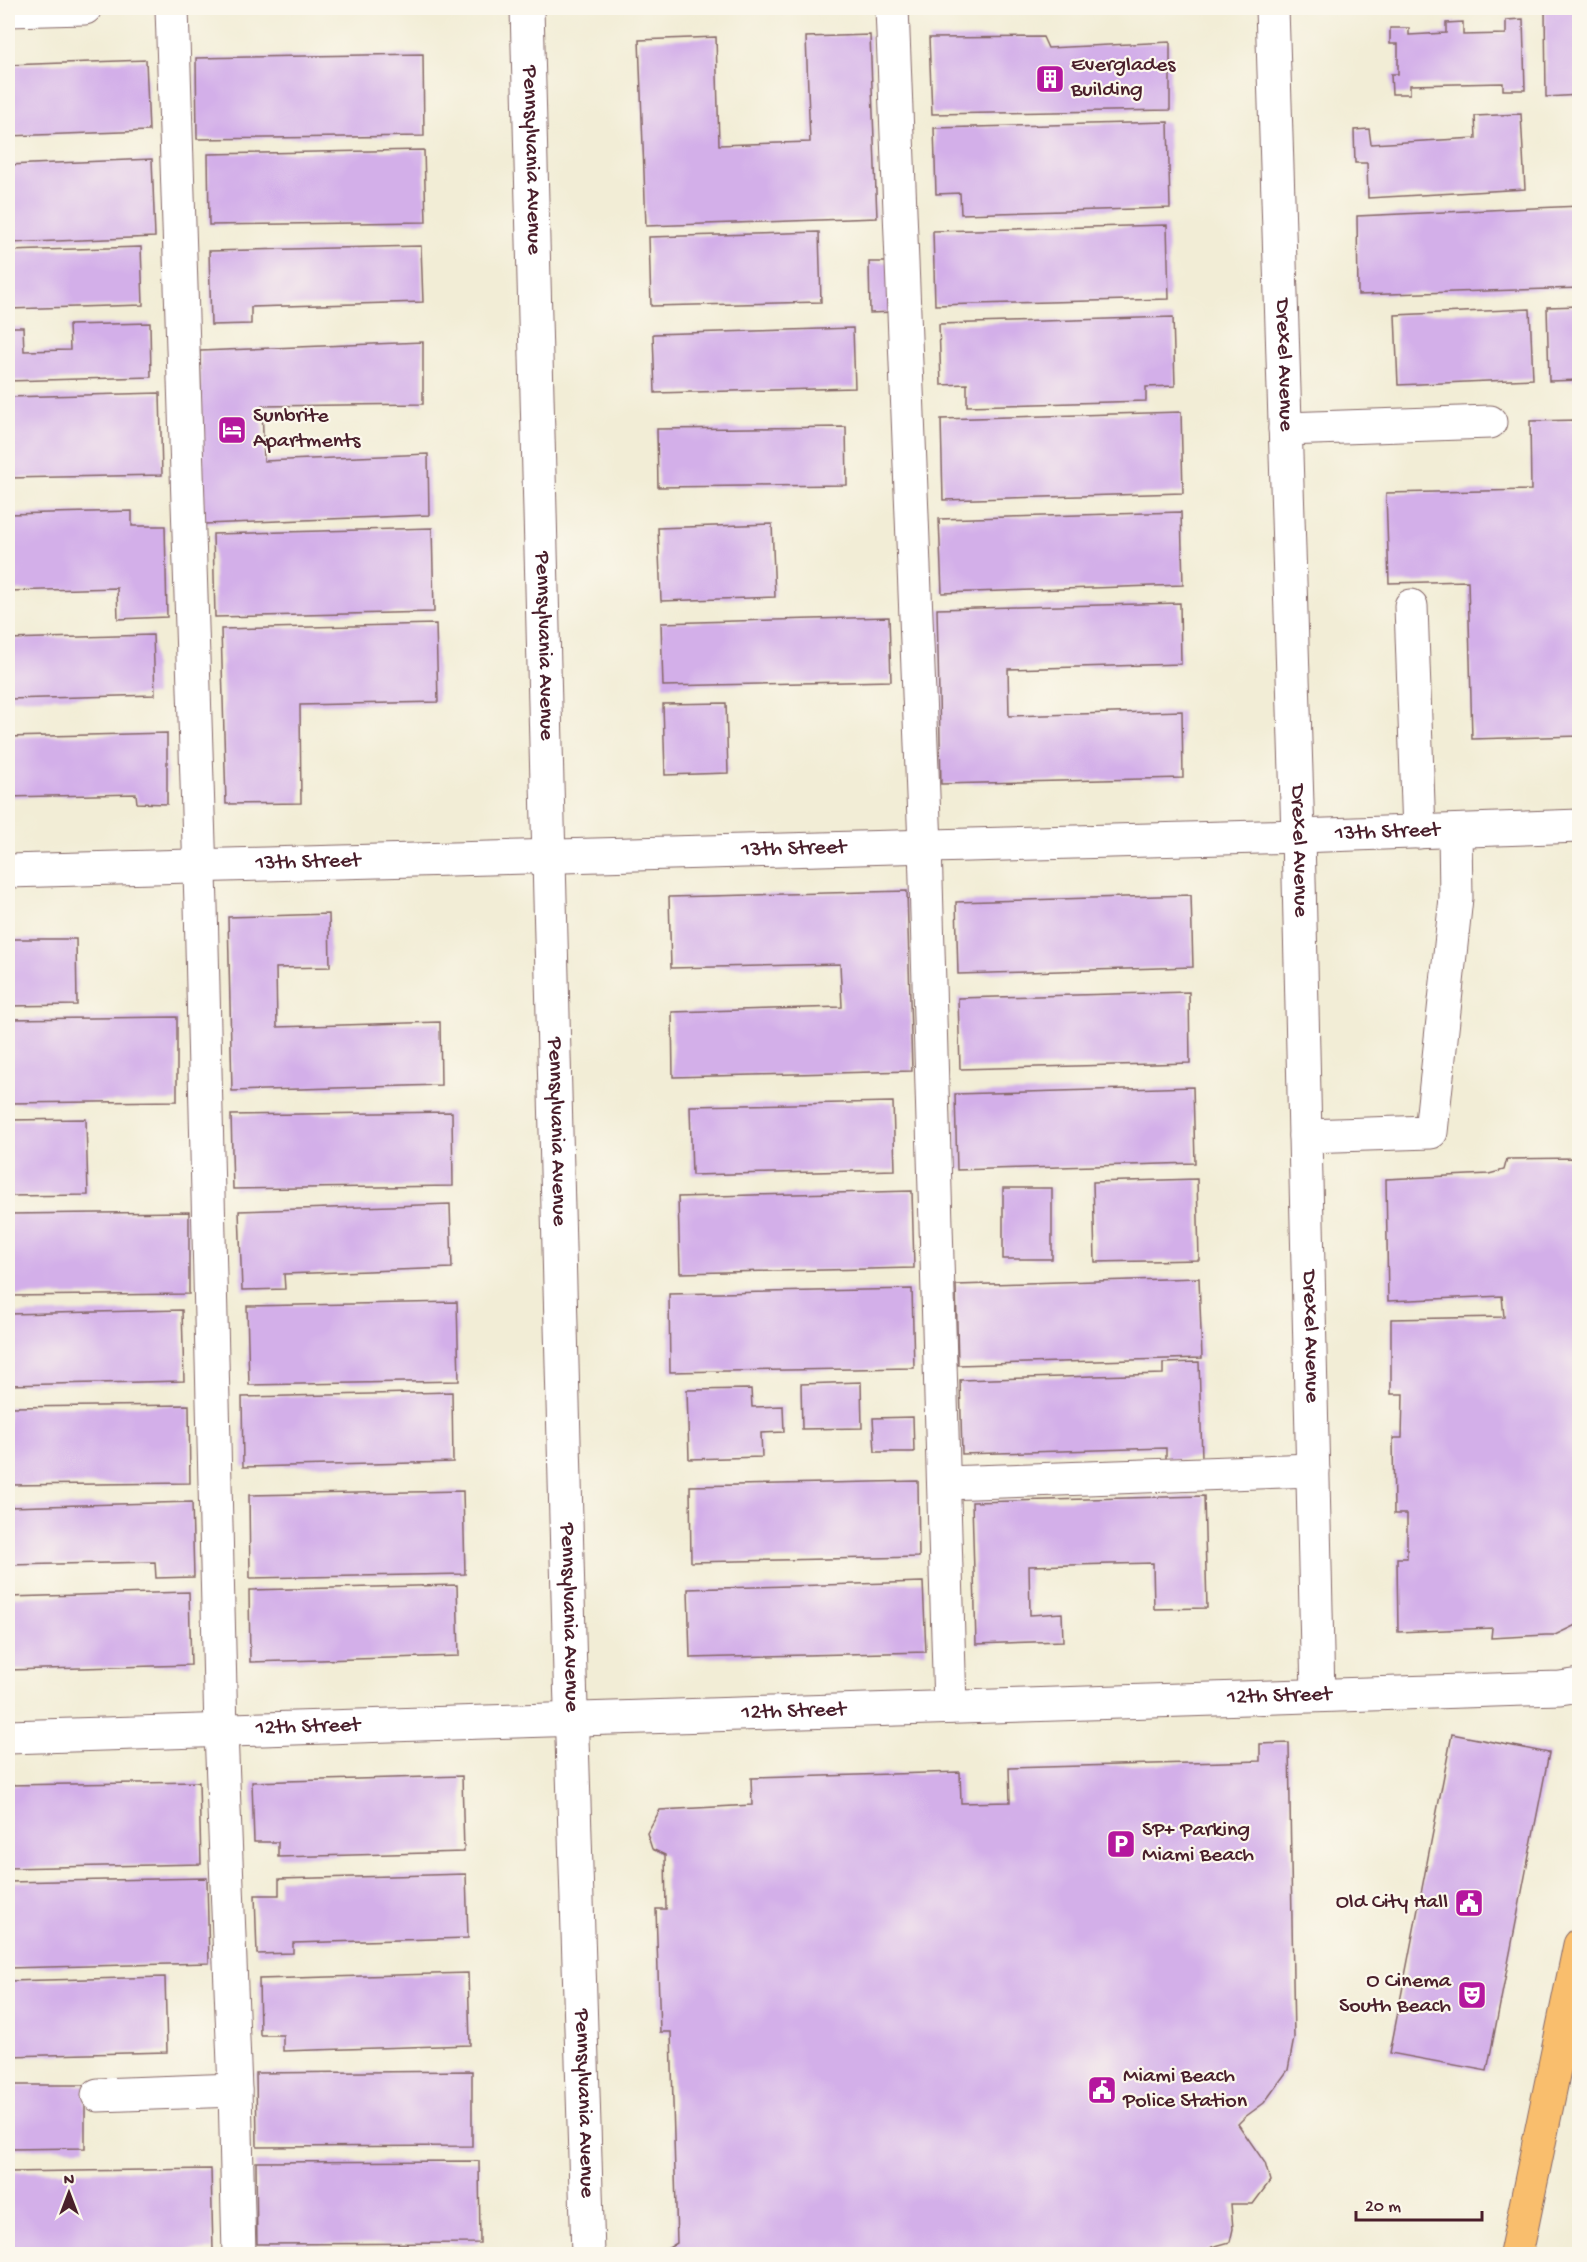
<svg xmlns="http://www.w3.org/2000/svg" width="1587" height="2262" viewBox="0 0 1587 2262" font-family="'Gochi Hand',sans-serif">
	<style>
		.building { fill: #d3afe9 }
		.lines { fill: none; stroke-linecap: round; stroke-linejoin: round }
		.minor-casing { stroke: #856767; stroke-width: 35 }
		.major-casing { stroke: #856767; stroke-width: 35 }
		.minor { stroke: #fff; stroke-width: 33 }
		.major { stroke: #f9be6d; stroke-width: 33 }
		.labels { text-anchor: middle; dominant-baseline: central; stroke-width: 4.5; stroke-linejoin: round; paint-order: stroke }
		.poi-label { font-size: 22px; fill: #4a1f2b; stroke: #fbf7ec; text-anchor: start }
		.street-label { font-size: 22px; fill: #4a1f2b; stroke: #fbf7ec }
	</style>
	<rect width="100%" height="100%" fill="#fbf7ec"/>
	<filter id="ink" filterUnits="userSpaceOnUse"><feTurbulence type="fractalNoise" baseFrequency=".0167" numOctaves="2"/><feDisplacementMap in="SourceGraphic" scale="12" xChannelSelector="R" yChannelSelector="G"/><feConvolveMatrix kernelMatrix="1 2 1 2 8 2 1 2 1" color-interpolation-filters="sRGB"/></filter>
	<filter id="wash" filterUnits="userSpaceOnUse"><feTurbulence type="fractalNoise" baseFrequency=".008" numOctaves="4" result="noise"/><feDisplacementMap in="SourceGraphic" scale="24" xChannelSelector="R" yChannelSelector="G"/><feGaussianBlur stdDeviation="1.35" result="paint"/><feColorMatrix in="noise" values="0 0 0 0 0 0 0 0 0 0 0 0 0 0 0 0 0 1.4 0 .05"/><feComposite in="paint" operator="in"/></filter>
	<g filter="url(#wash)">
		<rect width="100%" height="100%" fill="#f2edd6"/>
		<g id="blocks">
			<g class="building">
				<path d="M1545,10h35v85l-34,2z"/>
				<path d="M1523,19l2,71h-22v-7l-93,2v9h-18l-1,-20h7v-30h-8v-16h19v7l37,-2v-10l17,-1v13l43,-1v-14z"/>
				<path d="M870,35l7,183 -231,8 -7,-186 77,-3 3,108 91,-3 -4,-105z"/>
				<path d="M1043,37l5,11 122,-6v68l-238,4 -3,-76z"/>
				<path d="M423,54l1,82 -227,3 -1,-81z"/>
				<path d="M146,60l3,71 -141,5v-71z"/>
				<path d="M1521,114l4,75 -157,9 -1,-35h-12l-1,-33 15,-1 2,15 105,-6 -1,-22z"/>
				<path d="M1168,122l2,86 -209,6 -1,-21 -24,1 -2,-66z"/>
				<path d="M424,150l2,72 -217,3 -1,-71z"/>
				<path d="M152,159l3,78 -147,6v-78z"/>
				<path d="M1580,206v82l-222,7 -1,-79z"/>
				<path d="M1167,225l2,74 -234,6 -2,-74z"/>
				<path d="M819,232l2,70 -170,4 -2,-69z"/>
				<path d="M421,246l2,56 -172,5v17l-40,1 -2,-74z"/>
				<path d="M141,247l2,58 -135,4v-58z"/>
				<path d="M869,262h23l1,50 -23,1z"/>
				<path d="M1580,306v74l-31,1 -2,-74z"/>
				<path d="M1530,309l3,70 -135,6 -3,-70z"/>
				<path d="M1173,317l2,69 -29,1v14l-179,5v-22l-26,1 -2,-61z"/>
				<path d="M150,323l1,54 -143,4v-54h15l1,24 46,-1 -1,-25z"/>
				<path d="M853,328l2,60 -200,5 -2,-59z"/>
				<path d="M423,342v62l-161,2 2,55 164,-7 1,61 -225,9 -4,-173z"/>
				<path d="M160,393l2,82 -154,3v-81z"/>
				<path d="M1181,412l2,81 -240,7 -2,-81z"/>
				<path d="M1580,420v316l-108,3 -4,-158 -79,2 -3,-90 145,-3 -1,-69z"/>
				<path d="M846,427l1,58 -189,2 -1,-58z"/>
				<path d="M132,511v15h33l2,91 -49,2 -1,-31 -109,3v-77z"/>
				<path d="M1181,512l2,73 -241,8 -3,-74z"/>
				<path d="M772,524l3,73 -114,4 -3,-73z"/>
				<path d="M432,528l2,84 -219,5 -2,-83z"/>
				<path d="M1180,603l1,61 -173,5 1,47 173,-5 1,67 -242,6 -4,-175z"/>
				<path d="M889,617l2,64 -228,5 -2,-63z"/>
				<path d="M436,624l2,78 -138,3 1,98 -75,1 -5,-175z"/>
				<path d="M153,635l2,60 -147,4v-60z"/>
				<path d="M726,703l2,70 -63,2 -2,-71z"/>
				<path d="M167,733v71l-30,-1 -1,-9 -128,3v-60z"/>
				<path d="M907,891l5,180 -239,6 -1,-65 170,-5 -2,-43 -169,4 -2,-71z"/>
				<path d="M1191,895l2,72 -235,7 -2,-72z"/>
				<path d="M329,914l1,53 -54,1 1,59 163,-5 1,63 -209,6 -4,-174z"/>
				<path d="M8,939h68l1,66 -69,1z"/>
				<path d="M1189,992l1,71 -230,6 -2,-71z"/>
				<path d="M177,1017v84l-169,2v-84z"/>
				<path d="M1193,1087l2,76 -238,7 -2,-76z"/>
				<path d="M893,1102l2,68 -203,5 -2,-69z"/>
				<path d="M452,1112l1,74 -220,3 -2,-74z"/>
				<path d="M86,1119l2,76 -80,1v-76z"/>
				<path d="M1580,1158v66l-5,29 5,1v369l-25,12h-9l-55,3 1,-10 -94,4 -1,-74h10v-44h-13l-1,-76h9l1,-44h-12v-75l113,-2 -2,-21 -114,5 -2,-122 103,-5 15,-4 3,-11z"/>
				<path d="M1197,1179l2,81 -104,2 -2,-80z"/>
				<rect x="1003" y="1188" width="49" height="71"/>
				<path d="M912,1191l2,77 -234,5 -2,-76z"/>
				<path d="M450,1204l2,64 -168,6 1,15 -43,1 -3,-79z"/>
				<path d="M189,1212v82l-181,2v-82z"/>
				<path d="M1199,1278l3,80 -244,7 -2,-80z"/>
				<path d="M912,1289l2,79 -244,4 -1,-78z"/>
				<path d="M457,1302l2,79 -210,4 -2,-79z"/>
				<path d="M182,1310l2,71 -176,4v-71z"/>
				<path d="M1199,1362l3,96 -36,1v-11l-204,6 -2,-74 203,-6v-11z"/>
				<path d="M861,1382l1,46 -60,1 -1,-45z"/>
				<path d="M751,1389l1,18 31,-1 1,26 -23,1 1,24 -73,2 -2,-69z"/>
				<path d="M452,1392l1,70 -210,5 -1,-70z"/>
				<path d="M189,1405l1,78 -182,2v-78z"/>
				<path d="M913,1417l1,35h-39l-2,-34z"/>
				<path d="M918,1481l1,76 -228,5 -1,-76z"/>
				<path d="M463,1491l2,83 -215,4 -1,-83z"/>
				<path d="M1204,1496l3,112 -53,1 -1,-46 -124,3 1,49 32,-2 1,28 -87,3 -4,-142z"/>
				<path d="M192,1502l2,75 -38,1 -1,-16 -147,3v-58z"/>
				<path d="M923,1582l3,70 -236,6 -2,-69z"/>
				<path d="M457,1585l2,71 -209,6 -1,-72z"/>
				<path d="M189,1592l2,73 -183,5v-73z"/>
				<path d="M1452,1734l97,19 -62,318 -97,-18z"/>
				<path d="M1289,1743l5,295 -6,32 -24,33 -19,14 -7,7 27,39 5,18 -17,23h-22l2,25 -3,13 -18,5 -9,7h-544l18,-11 -6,-211h-11l-4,-123h10l-1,-54 -13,-6 -5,-16 13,-23 92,-5 -1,-27 209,-6 1,31 49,-1 -1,-34 251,-7v-17z"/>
				<path d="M462,1776l2,76 -186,5v-15h-24l-2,-60z"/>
				<path d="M199,1782l2,82 -193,4v-83z"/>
				<path d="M466,1874l2,64 -175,5v10l-36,1 -2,-59h24v-16z"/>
				<path d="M207,1878l2,85 -201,5v-86z"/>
				<path d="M468,1973l2,72 -187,6v-16h-23l-1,-56z"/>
				<path d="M165,1977l2,75 -159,4v-75z"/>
				<path d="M472,2071v75l-215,1 -1,-74z"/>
				<path d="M8,2085h77v63l-77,1z"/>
				<path d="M479,2161l1,82 -223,1 -1,-82z"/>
				<path d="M211,2169l2,81 -205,3v-81z"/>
			</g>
		</g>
	</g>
	<g filter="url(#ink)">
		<use href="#blocks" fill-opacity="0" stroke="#856767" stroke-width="1.5"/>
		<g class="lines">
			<g class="minor-casing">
				<g id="minor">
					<path d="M172,8l29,897 20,826 14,359 4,164"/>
					<path id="s1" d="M527,8l43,1666 18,580"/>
					<path d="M892,8l33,838 25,861"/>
					<path id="s2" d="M1272,8l26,828 20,859"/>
					<path d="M8,10l77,-2"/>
					<path d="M1285,429l205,-7"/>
					<path d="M1411,606l8,226"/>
					<path id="s3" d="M8,871l1290,-35 282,-10"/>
					<path d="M1305,1136l126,-4 25,-234 -1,-67"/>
					<path d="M944,1483l369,-13"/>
					<path id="s4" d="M8,1737l1552,-49 20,-3"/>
					<path d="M98,2095l137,-5"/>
				</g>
			</g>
			<g class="major-casing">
				<path id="major" d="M1516,2254l64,-309"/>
			</g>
			<use href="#minor" class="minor"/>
			<use href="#major" class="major"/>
		</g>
	</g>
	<defs>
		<g id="building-square" transform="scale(1.5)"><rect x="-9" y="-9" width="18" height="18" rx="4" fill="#b5179e" stroke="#fbf7ec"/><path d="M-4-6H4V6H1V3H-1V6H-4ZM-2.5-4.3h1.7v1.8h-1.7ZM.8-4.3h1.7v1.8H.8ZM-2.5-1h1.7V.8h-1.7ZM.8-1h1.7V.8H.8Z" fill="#fff"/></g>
		<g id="hotel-square" transform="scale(1.5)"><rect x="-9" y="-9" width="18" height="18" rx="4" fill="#b5179e" stroke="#fbf7ec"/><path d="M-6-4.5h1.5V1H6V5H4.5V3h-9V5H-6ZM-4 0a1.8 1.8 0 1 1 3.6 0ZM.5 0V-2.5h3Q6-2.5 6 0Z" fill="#fff"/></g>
		<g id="parking-square" transform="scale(1.5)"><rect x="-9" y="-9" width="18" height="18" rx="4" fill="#b5179e" stroke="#fbf7ec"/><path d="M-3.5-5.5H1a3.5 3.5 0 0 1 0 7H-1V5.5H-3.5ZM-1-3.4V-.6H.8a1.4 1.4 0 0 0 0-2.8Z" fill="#fff"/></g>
		<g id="civic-square" transform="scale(1.5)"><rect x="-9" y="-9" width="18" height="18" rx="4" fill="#b5179e" stroke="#fbf7ec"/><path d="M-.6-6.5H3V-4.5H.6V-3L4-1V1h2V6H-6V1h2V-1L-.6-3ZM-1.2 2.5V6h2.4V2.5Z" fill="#fff"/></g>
		<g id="theatre-square" transform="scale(1.5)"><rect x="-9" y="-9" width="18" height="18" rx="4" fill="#b5179e" stroke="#fbf7ec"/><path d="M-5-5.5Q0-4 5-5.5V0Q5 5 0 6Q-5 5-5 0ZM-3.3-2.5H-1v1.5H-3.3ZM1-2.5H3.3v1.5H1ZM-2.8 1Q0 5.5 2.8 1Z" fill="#fff"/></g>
	</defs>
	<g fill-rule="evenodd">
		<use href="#building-square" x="1050" y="79"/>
		<use href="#hotel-square" x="232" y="430"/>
		<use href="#parking-square" x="1121" y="1844"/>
		<use href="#civic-square" x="1469" y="1903"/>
		<use href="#theatre-square" x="1472" y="1995"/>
		<use href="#civic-square" x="1102" y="2090"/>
	</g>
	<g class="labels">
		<g class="poi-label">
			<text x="1071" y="66">Everglades<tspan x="1071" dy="25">Building</tspan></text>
			<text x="253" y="417">Sunbrite<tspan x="253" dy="25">Apartments</tspan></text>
			<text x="1142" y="1831">SP+ Parking<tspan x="1142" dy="25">Miami Beach</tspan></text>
			<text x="1448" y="1903" text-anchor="end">Old City Hall</text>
			<text x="1451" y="1982" text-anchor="end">O Cinema<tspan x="1451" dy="25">South Beach</tspan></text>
			<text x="1123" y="2077">Miami Beach<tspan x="1123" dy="25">Police Station</tspan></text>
		</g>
		<g class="street-label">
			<text stroke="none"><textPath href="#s1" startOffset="152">Pennsylvania Avenue</textPath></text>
			<text stroke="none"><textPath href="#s2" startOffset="357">Drexel Avenue</textPath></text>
			<text stroke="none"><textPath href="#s1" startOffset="638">Pennsylvania Avenue</textPath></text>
			<text stroke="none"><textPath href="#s3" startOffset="1380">13th Street</textPath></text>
			<text stroke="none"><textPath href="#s3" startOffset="786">13th Street</textPath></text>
			<text stroke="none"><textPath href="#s2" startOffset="843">Drexel Avenue</textPath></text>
			<text stroke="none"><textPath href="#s3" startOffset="300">13th Street</textPath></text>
			<text stroke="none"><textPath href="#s1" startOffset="1124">Pennsylvania Avenue</textPath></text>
			<text stroke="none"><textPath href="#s2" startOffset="1329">Drexel Avenue</textPath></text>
			<text stroke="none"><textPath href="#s1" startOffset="1610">Pennsylvania Avenue</textPath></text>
			<text stroke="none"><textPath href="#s4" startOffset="1272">12th Street</textPath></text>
			<text stroke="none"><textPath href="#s4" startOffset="786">12th Street</textPath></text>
			<text stroke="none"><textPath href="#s4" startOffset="300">12th Street</textPath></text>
			<text stroke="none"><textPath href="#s1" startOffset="2096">Pennsylvania Avenue</textPath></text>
		</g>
	</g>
	<rect width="1587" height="2262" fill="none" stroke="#fbf7ec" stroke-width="30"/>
	<g transform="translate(69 2193)" stroke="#fbf7ec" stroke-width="4.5" paint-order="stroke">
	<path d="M0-4.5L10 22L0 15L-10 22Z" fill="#4a1f2b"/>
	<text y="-9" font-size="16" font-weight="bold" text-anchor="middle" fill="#4a1f2b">N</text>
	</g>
	<path d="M1356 2211v9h126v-9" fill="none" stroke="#4a1f2b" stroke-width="3"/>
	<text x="1365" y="2211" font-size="18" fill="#4a1f2b" stroke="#fbf7ec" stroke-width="4.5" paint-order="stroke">20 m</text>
</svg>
